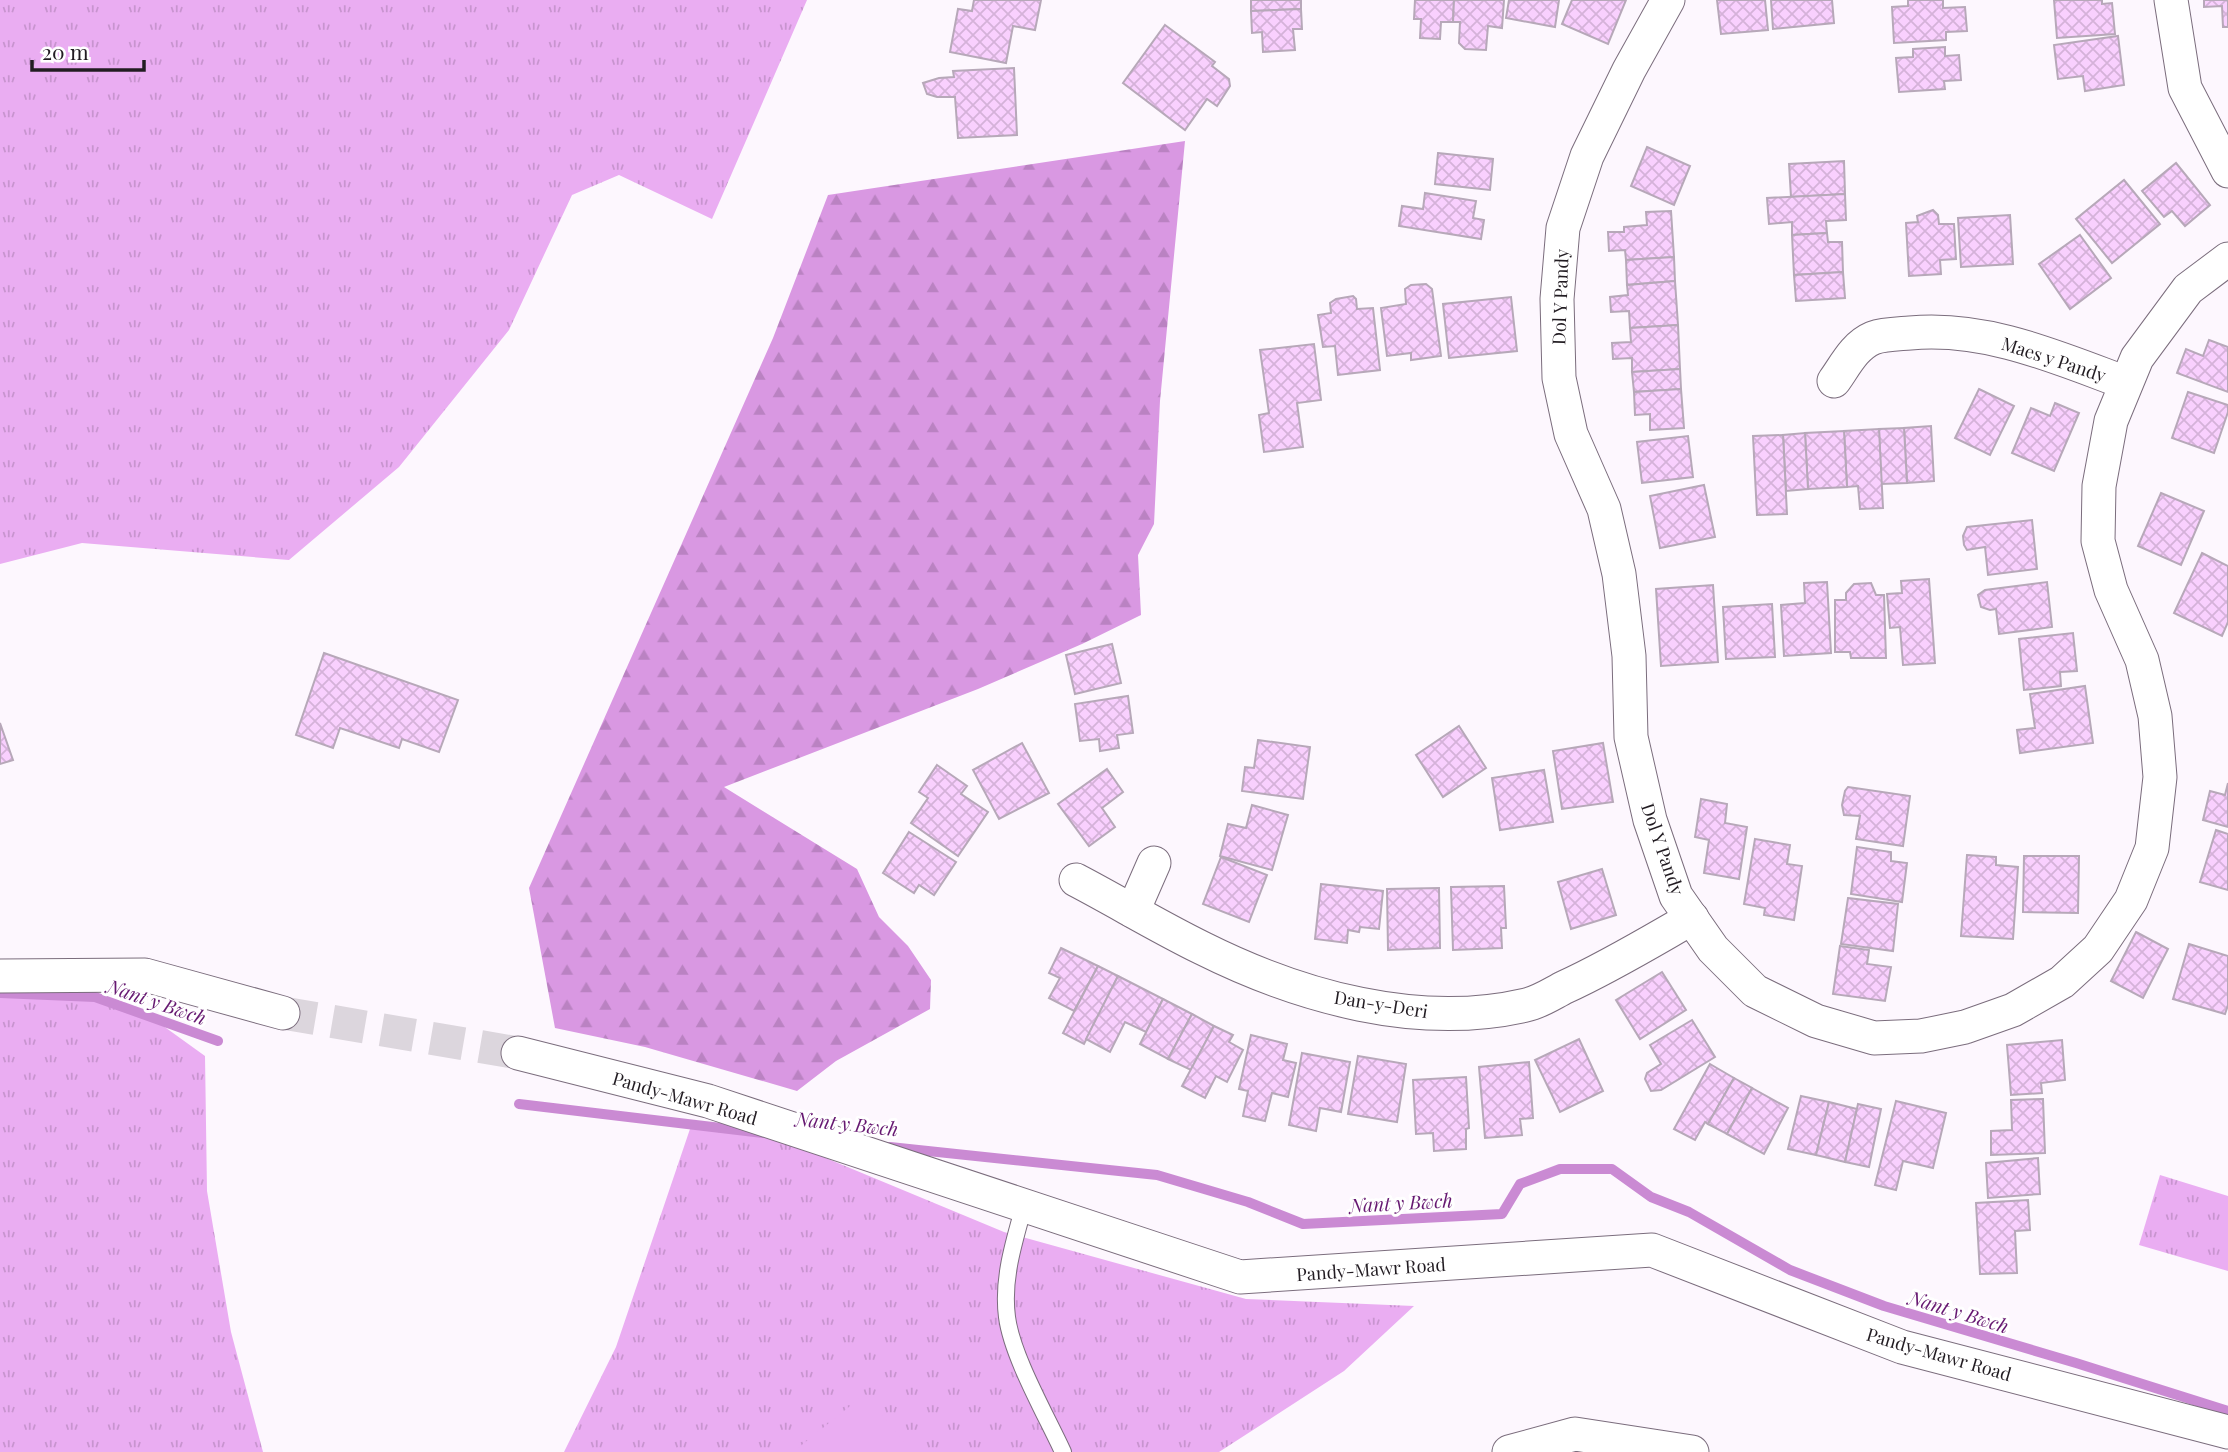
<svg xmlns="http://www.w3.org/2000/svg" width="2228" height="1452" viewBox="0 0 2228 1452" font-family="'Playfair Display',serif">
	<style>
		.grass { fill: url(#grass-tufts) }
		.forest { fill: url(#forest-firs) }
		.pitch { fill: #eaadf2 }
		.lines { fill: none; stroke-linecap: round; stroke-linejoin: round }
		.stream { stroke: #ca8ad3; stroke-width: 10 }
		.building { fill: url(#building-cross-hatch); stroke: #b7a8b9; stroke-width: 2 }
		.street-tunnel { stroke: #dcd6dd; stroke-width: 33; stroke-dasharray: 33 17; stroke-linecap: butt }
		.lane-casing { stroke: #7b6d7d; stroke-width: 18 }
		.street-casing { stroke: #7b6d7d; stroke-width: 35 }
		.lane { stroke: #fff; stroke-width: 16 }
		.street { stroke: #fff; stroke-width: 33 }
		.labels { text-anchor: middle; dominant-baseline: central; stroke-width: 6; stroke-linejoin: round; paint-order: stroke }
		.street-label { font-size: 18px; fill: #221c22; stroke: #fff }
		.water-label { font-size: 19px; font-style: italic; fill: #661871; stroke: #fff }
	</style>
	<defs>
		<pattern id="grass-tufts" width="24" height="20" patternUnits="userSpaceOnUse" patternTransform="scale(1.75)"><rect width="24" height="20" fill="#eaadf2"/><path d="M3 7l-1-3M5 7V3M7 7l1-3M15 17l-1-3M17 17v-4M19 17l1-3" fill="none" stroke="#c894cf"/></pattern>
		<pattern id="forest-firs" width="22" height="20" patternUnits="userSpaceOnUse" patternTransform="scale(1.75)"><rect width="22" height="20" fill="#d998e2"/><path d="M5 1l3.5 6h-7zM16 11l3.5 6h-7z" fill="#ba82c2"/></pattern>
		<pattern id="building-cross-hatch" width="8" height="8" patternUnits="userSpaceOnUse" patternTransform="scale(1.75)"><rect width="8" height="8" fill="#f9d0fe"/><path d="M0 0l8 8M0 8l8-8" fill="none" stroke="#d5b2d9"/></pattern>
	</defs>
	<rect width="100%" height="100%" fill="#fdf7fe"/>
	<g class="grass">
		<path d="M0,0h807l-95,219 -93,-44 -47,20 -63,135 -110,137 -110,93 -207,-17 -82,21z"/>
		<path d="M0,993l95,4 60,23 50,36 2,135 24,141 32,120h-263z"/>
		<path d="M691,1126l77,8 236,98 242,67 168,7 -70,65 -125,81h-655l52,-105z"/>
		<path d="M2160,1175l68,21v75l-89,-26z"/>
	</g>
	<path class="forest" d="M1185,141l-25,260 -6,123 -16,31 3,60 -59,29 -104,45 -254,98 133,82 22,48 29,29 23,34 -1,29 -94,52 -39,30 -152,-44 -90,-19 -26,-140 244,-550 55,-143z"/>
	<path class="pitch" d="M865,1394l47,58h-119z"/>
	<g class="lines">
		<g class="stream">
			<path d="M0,993l95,4 123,44"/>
			<path d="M519,1104l244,29"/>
			<path d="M890,1147l267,28 91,27 55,22 199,-10 18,-30 40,-15h52l39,28 38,15 101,58 94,36 192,57 152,48"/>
		</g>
	</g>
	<g class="building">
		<path d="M974,0h67l-6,30 -22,-4 -7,37 -56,-11 8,-43 14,2z"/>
		<path d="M1251,0h50v9l-50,2z"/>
		<path d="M1415,0h39l-1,22h-12l-1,17 -20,-1 1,-19h-7z"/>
		<path d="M1454,0h50l-2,28 -14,-2 -2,24 -21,-1 -6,-6 1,-21h-7z"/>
		<path d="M1509,0h50l-4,27 -49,-9z"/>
		<path d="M1572,0h54l-18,44 -46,-20z"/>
		<path d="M1717,0h48l3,30 -47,4z"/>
		<path d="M1771,0h61l2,23 -61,6z"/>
		<path d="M1908,0h35v8l22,-1 2,24 -21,1v8l-52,3 -2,-36 16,-1z"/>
		<path d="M2054,0h48v4l10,-1 3,31 -58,4z"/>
		<path d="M2204,0h24v27h-5l-1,-21 -18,1z"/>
		<path d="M1301,9l1,20h-9l2,21 -32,2 -1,-20 -10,1 -1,-22z"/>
		<path d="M1165,25l50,37 -3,4 17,13 1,7 -13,20 -10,-7 -22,31 -62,-47z"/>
		<path d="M2118,36l6,49 -39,6 -2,-15 -25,3 -4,-34z"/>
		<path d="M1945,47v9l14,-1 2,25 -17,1 1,8 -46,3 -3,-34 17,-1v-8z"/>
		<path d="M1014,68l3,67 -59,3 -3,-41h-18l-10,-3 -4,-11 16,-5 15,-1 -1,-6z"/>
		<path d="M1647,147l43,19 -16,39 -43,-19z"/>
		<path d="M1438,153l55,6 -3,31 -55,-6z"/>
		<path d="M1844,161l1,33 -54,3 -2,-33z"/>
		<path d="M2176,163l34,42 -25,21 -13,-15 -8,6 -22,-26z"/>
		<path d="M2124,180l36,44 -48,39 -36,-44z"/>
		<path d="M1425,193l51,8 -3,17 11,2 -3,19 -82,-13 3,-20 21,3z"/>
		<path d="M1845,194l1,26 -20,1 1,12 -35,2v-13l-23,2 -2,-26z"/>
		<path d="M1933,210l5,5 1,9h15l2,35 -16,1 1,14 -32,2 -3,-53 12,-1 -1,-6z"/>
		<path d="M1671,211l3,46 -48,3 -1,-10 -16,1 -1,-19h16v-5l23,-2 -1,-13z"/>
		<path d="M2010,215l3,49 -52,3 -3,-49z"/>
		<path d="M1827,233l1,9h14l1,30 -49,3 -2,-40z"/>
		<path d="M2080,235l31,43 -41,31 -31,-45z"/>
		<path d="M1674,257l1,24 -48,4 -1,-25z"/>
		<path d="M1843,272l2,26 -49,3 -2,-26z"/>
		<path d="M1675,281l3,44 -48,3 -1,-17 -18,1 -1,-15 18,-2 -1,-10z"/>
		<path d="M1426,284l6,5 9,67 -30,4v-7l-24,3 -6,-48 25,-4 -1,-15 6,-4z"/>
		<path d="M1353,296l3,3 1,10 16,-1 7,62 -42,5 -3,-29 -12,1 -5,-32 13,-2 -1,-10 6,-4z"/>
		<path d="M1511,297l6,54 -68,7 -6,-54z"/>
		<path d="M1678,325l2,44 -48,3v-14l-19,1 -1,-16 19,-1 -1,-14z"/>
		<path d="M2209,340l19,7v45l-51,-19 9,-24 17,7z"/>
		<path d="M1314,344l7,56 -24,3 6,44 -39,5 -5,-37 10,-2 -9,-63z"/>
		<path d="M1680,369l1,20 -47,3 -2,-20z"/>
		<path d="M1681,389l3,39 -34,2v-16l-15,1 -1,-23z"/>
		<path d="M1979,389l35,17 -24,49 -35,-17z"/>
		<path d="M2188,392l40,13v7l-14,41 -42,-15z"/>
		<path d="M2055,403l24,10 -25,58 -42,-18 19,-45 19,8z"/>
		<path d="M1931,426l3,55 -27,2 -3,-55z"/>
		<path d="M1904,428l3,55 -26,1 -2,-55z"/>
		<path d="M1879,429l4,79 -23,1 -2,-23 -11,1 -3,-56z"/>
		<path d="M1844,431l3,56 -39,2 -3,-56z"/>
		<path d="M1805,433l3,56 -22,2 -3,-56z"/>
		<path d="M1783,435l4,79 -30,1 -4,-79z"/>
		<path d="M1688,436l5,41 -51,6 -5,-41z"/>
		<path d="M1704,485l11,52 -55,11 -10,-52z"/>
		<path d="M2161,493l43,18 -23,54 -43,-19z"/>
		<path d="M2032,520l5,49 -49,6 -3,-28 -18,3 -3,-5 -1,-9 4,-9z"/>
		<path d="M2202,553l26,13v56l-6,14 -48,-23z"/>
		<path d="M1929,579l6,84 -32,2 -3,-38 -10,1 -3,-34 15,-1 -1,-12z"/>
		<path d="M1827,582l4,71 -47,3 -3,-51 24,-2 -1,-20z"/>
		<path d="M2047,582l5,45 -53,7 -3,-25 -6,1 -9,-3 -3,-12 7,-5z"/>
		<path d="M1871,583l5,12h8l2,63h-35l-1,-6h-15v-52h11v-7l8,-9z"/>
		<path d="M1713,585l5,77 -57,4 -5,-77z"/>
		<path d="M1772,604l3,53 -49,2 -3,-52z"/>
		<path d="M2073,633l4,38 -17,1 1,14 -37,4 -5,-51z"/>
		<path d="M1112,644l9,39 -46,11 -9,-39z"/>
		<path d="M324,653l134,47 -19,52 -37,-13 -3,9 -59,-20 -7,20 -37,-13z"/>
		<path d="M2085,686l8,57 -73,10 -3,-23 18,-2 -5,-34z"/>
		<path d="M1128,696l5,37 -16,2 2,13 -19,3 -1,-12 -19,2 -5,-37z"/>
		<path d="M0,723l13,37 -13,4z"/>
		<path d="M1459,726l27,42 -43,29 -27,-42z"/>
		<path d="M1258,740l52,7 -7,52 -61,-8 3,-24 9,1z"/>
		<path d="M1022,743l27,50 -50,26 -26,-49z"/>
		<path d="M1603,743l10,59 -51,7 -9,-58z"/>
		<path d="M937,765l30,21 -6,8 27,18 -30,44 -47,-33 17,-25 -9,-6z"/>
		<path d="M1107,769l16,23 -21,16 13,19 -26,19 -31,-42z"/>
		<path d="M1544,770l9,52 -53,8 -8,-52z"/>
		<path d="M2228,783v44l-25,-7 7,-29 15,4z"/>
		<path d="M1848,787l62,9 -7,50 -47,-7 4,-23 -16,-1 -2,-10 3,-14z"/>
		<path d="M1701,799l26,5 -2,19 22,4 -8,52 -35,-6 5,-33 -14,-3z"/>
		<path d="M1252,805l36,10 -16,55 -52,-14 8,-32 18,4z"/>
		<path d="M2216,830l12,4v56l-28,-8z"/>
		<path d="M909,832l47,30 -22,33 -15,-10 -5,8 -31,-20z"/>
		<path d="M1755,839l35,6 -3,19 15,2 -8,54 -30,-5 1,-7 -21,-4z"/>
		<path d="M1857,847l34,5v9l16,2 -5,39 -51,-8z"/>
		<path d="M1967,855l29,2v8l22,2 -5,72 -52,-3z"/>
		<path d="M2024,856h55l-1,57 -55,-1z"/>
		<path d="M1221,857l46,18 -18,47 -46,-18z"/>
		<path d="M1602,869l14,46 -45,14 -13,-47z"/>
		<path d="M1321,884l62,7 -4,38 -19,-2 -1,5 -11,-2 -1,13 -32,-4z"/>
		<path d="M1504,886l2,42h-5l1,20 -49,2 -2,-63z"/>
		<path d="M1439,888l1,60 -52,2 -1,-61z"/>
		<path d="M1848,898l50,6 -5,47 -52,-7z"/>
		<path d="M2136,932l32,17 -25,49 -32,-17z"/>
		<path d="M2189,944l39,12v49l-3,9 -52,-15z"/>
		<path d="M1840,946l29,4 -2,14 24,3 -6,34 -52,-7z"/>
		<path d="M1061,948l37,18 -24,45 -25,-13 11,-20 -11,-5z"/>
		<path d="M1098,966l20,10 -34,68 -21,-11z"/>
		<path d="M1662,972l24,38 -46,29 -24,-39z"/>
		<path d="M1118,976l45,23 -17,33 -21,-10 -15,30 -24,-13z"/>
		<path d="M1163,999l29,15 -24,45 -28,-15z"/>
		<path d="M1192,1014l22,12 -23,44 -23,-11z"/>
		<path d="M1692,1020l23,37 -54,33 -10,1 -6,-12 2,-6 14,-9 -11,-19z"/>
		<path d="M1214,1026l19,9 -4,7 14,8 -16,32 -11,-6 -11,22 -23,-12z"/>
		<path d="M1251,1035l36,9 -4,16 13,3 -8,34 -16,-4 -7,28 -22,-5 5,-25 -9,-2z"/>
		<path d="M1579,1039l24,52 -43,21 -25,-52z"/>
		<path d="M2062,1040l3,40 -24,3 1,10 -31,2 -4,-50z"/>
		<path d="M1302,1053l48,9 -9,50 -21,-4 -4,23 -27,-6z"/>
		<path d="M1358,1056l48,8 -9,58 -49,-8z"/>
		<path d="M1529,1062l4,56 -13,1 2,16 -37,3 -6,-71z"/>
		<path d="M1710,1064l24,14 -26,46 -3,-2 -10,18 -21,-11z"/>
		<path d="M1466,1077l3,51 -3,1v20l-32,2 -1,-18 -17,1 -3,-54z"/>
		<path d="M1734,1078l18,10 -25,46 -19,-10z"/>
		<path d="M1752,1088l36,20 -24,46 -37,-20z"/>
		<path d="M1801,1096l28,6 -13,53 -28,-6z"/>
		<path d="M2043,1099l2,54 -54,2v-24l21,-1 -1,-30z"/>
		<path d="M1896,1101l50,12 -13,55 -30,-7 -7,29 -21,-5z"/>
		<path d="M1829,1102l28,7 -12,53 -29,-7z"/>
		<path d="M1858,1104l23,5 -12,58 -24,-5z"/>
		<path d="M2038,1158l2,36 -52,4 -2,-35z"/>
		<path d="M2028,1200l2,30 -15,1 2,42 -37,1 -4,-71z"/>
	</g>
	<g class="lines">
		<path class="street-tunnel" d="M283,1013l235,40"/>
		<g class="lane-casing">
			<path id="lane" d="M1024,1206c-10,36 -22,73 -17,111 5,39 39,98 56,135"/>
		</g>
		<g class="street-casing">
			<g id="street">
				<path d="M1668,0l-39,70 -42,86 -24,72 -6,71 2,79 12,56 33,75 15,65 10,82 2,81 19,83 26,76 37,53 42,42 61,30 58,17 47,-2 44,-9 48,-17 49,-28 36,-33 33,-49 21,-52 8,-71 -5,-61 -13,-56 -31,-70 -13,-49 1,-55 12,-65 26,-63 51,-69 40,-30"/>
				<path d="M2171,0l14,88 43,83"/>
				<path d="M1834,381c11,-15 20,-35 39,-43 11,-4 25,-4 37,-5 76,-7 146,24 216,50"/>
				<path d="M1076,880c42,22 83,47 126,68 98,49 216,82 324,57 14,-3 27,-12 39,-18 44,-20 85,-45 127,-69"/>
				<path d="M1133,911l21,-48"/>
				<path d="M0,976l145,-1 138,38"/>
				<path d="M518,1053l190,48 532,176 412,-27 250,97 326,85"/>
				<path d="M1509,1452l66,-18 117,18"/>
			</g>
		</g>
		<use href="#lane" class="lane"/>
		<use href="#street" class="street"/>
	</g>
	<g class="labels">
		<g class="street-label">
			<text transform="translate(1560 297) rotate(-88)">Dol Y Pandy</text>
			<text transform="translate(2054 359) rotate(18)">Maes y Pandy</text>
			<text transform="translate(1663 849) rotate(71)">Dol Y Pandy</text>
			<text transform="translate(1381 1004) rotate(9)">Dan-y-Deri</text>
			<text transform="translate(685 1098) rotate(16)">Pandy-Mawr Road</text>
			<text transform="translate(1371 1269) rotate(-4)">Pandy-Mawr Road</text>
			<text transform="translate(1939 1354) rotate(16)">Pandy-Mawr Road</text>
		</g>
		<g class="water-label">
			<text transform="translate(157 1001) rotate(19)">Nant y Bwch</text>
			<text transform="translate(847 1123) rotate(6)">Nant y Bwch</text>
			<text transform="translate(1401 1202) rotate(-3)">Nant y Bwch</text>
			<text transform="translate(1959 1311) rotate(17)">Nant y Bwch</text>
		</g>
	</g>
	<path d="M32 60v10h112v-10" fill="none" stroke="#221c22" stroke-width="3.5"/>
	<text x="42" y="60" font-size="21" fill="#221c22" stroke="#ffffff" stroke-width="5" paint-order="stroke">20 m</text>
</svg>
